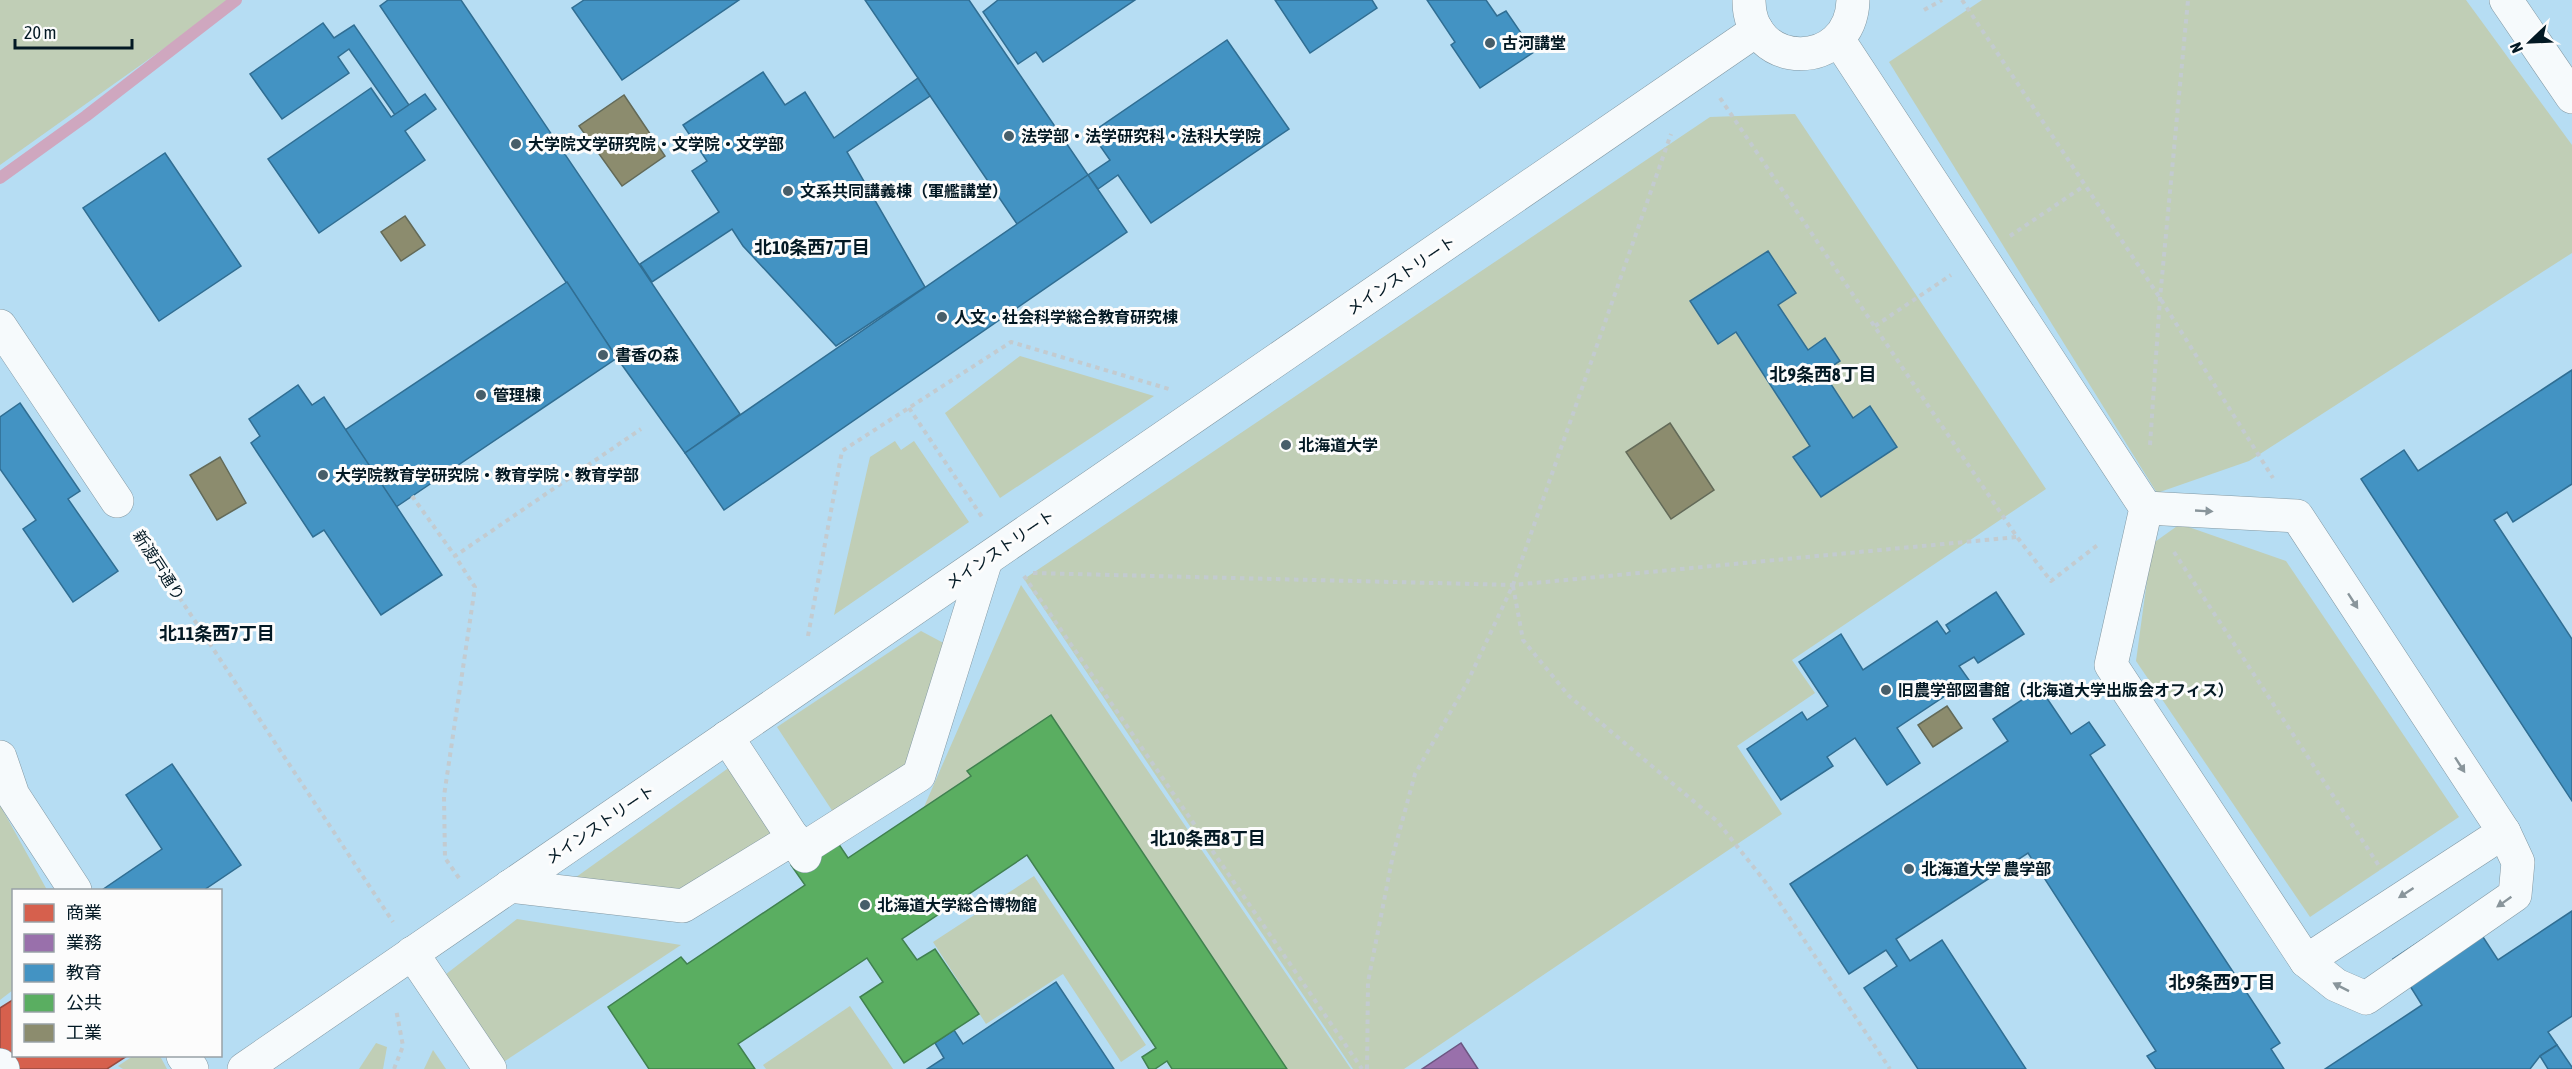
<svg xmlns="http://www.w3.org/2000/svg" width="2572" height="1069" viewBox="0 0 2572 1069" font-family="'Asap Condensed','Noto Sans JP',sans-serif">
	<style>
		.built { fill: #b6ddf3; fill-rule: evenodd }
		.green { fill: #c0ceb6 }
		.shops { fill: #d6604d; stroke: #974b41; stroke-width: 1.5 }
		.offices { fill: #9970ab; stroke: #6c5682; stroke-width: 1.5 }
		.schools { fill: #4393c3; stroke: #306e93; stroke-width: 1.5 }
		.public { fill: #5aae61; stroke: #40814f; stroke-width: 1.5 }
		.industry { fill: #8c8c6e; stroke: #636a58; stroke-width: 1.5 }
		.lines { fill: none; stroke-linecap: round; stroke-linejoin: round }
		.stream { stroke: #cfa7bf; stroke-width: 12 }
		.minor-casing { stroke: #8298a3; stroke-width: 34 }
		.path { stroke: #c3cbd0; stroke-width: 4; stroke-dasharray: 4.5 4.5; stroke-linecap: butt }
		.minor { stroke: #f6fafc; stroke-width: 33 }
		.oneway { fill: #89959b }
		.poi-dot { fill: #475e6a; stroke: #fcfcfc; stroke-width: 2 }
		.labels { text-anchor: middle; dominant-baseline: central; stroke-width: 6; stroke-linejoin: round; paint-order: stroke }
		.poi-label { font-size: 16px; font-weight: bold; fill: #031924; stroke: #fcfcfc; text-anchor: start }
		.street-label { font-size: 16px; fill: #031924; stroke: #fcfcfc }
		.neighbourhood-label { font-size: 18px; font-weight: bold; fill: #031924; stroke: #fcfcfc }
	</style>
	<rect width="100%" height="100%" fill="#c6deec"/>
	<path class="built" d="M0,0h2572v1069h-2572zM14,890h206v166h-206z"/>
	<g class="green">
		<path d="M0,0h232l-232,165z"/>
		<path d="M1982,0h484l106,145v108l-323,208 -92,32 -268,-431z"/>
		<path d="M1795,114l251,375 -254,171 23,33 -78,53 45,68 -378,255h-51l-329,-490 686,-462z"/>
		<path d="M1020,356l134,40 -154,102 -55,-85z"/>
		<path d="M895,441l6,9 13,-9 55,81 -135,93 36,-158z"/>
		<path d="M2180,524l106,37 173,256 -149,100 -174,-256 16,-117z"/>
		<path d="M1021,585l330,484h-64l-319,-298 3,5 -47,31z"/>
		<path d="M921,631l30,16 -38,125 -74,49 -62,-94z"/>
		<path d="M734,764l44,70 -96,61 -110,-15z"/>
		<path d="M0,805l47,85h-33l-1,100 -13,10z"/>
		<path d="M1034,876l112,169 -25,17 -58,-88 -77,50 -53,-82z"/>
		<path d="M517,919l164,26 -182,120 -58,-87z"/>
		<path d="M850,1006l43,63h-127l-3,-4z"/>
		<path d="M376,1043l11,4 -4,22h-24z"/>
		<path d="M433,1050l13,19h-22z"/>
		<path d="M133,1056h27l7,13h-44l-5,-3z"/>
	</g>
	<path class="shops" d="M14,999v57h113l-20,13h-96l-11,-17v-44z"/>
	<path class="offices" d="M1461,1043l17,26h-56z"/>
	<g class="schools">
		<path d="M388,0h73l279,414 -55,39 -68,-95 -237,-352z"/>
		<path d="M584,0h155l-117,80 -50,-72z"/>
		<path d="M865,0h104l119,175 -71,49z"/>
		<path d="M998,0h137l-92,62 -7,-10 -18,12 -35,-52z"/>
		<path d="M1275,0h97l5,8 -67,45z"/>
		<path d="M1427,0h59l11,16 9,-5 28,41 -54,36 -29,-43 4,-3z"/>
		<path d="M323,23l11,15 20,-13 55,80 -14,10 -46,-66 -11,8 11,16 -67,46 -32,-45z"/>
		<path d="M1227,40l62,89 -138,94 -33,-48 -20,14 -10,-14 22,-15 -19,-27z"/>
		<path d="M763,72l22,33 20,-13 29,46 84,-60 12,18 -83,56 78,135 -89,59 -93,-100 -11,-17 -80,53 -12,-18 79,-52 -27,-41 15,-10 -24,-36z"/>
		<path d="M371,88l20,29 34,-23 11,15 -31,22 20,29 -106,73 -51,-74z"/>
		<path d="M165,153l76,113 -82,55 -76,-113z"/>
		<path d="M1088,175l39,57 -403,278 -39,-57z"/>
		<path d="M1768,251l28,42 -18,12 30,45 17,-12 15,23 -17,11 30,46 17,-12 27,41 -76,50 -28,-40 17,-11 -74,-114 -18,12 -28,-43z"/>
		<path d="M567,282l50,76 -221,149 -51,-77z"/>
		<path d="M2572,370v114l-59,38 -6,-10 -13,8 78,119v162l-211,-322 43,-29 14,21z"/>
		<path d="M298,385l14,20 12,-8 118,178 -61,40 -57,-85 -11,7 -62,-94 9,-7 -11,-17z"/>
		<path d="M20,403l60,88 -12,8 50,72 -45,31 -50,-73 13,-9 -36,-51v-52z"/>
		<path d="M1996,592l28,42 -46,29 -4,-6 -15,9 10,14 -72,48 23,35 -33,22 -32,-47 -28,19 6,9 -52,34 -34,-51 55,-37 5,8 21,-14 -29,-44 42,-28 22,36 74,-49 9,13 4,-3 -4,-6z"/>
		<path d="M2040,688l31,46 18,-12 16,23 -15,10 190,288 -9,6 13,20h-128l-9,-13 9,-5 -128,-198 -132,86 14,22 32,-21 84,129h-108l-54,-81 33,-22 -11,-16 -37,24 -59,-90 218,-143 -15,-22z"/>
		<path d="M172,764l69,101 -37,25h-102l60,-41 -36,-54z"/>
		<path d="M2466,911l32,49 74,-49v105l-24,16 9,13 -17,11 -10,13h-205l97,-64 -29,-46z"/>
		<path d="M1056,982l58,87h-187l17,-11 -9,-15 19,-13 9,14z"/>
		<path d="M2557,1045l15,22v2h-24l-8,-13z"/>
	</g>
	<path class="public" d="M1051,715l236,354h-115l-5,-8 -12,8h-6l-7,-12 14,-9 -129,-193 -125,84 15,21 18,-11 44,65 -75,49 -44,-66 23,-15 -16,-24 -129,86 17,25h-106l-41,-62 73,-50 6,7 118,-79 -14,-20 43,-28 14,21 123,-82 -4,-5z"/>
	<g class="industry">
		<path d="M624,95l41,61 -43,30 -43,-60z"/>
		<path d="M405,216l20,29 -24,16 -20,-29z"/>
		<path d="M1670,423l44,67 -43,29 -45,-67z"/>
		<path d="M220,457l26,46 -29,17 -27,-45z"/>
		<path d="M1947,706l15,22 -29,19 -15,-22z"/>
	</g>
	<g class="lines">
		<path class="stream" d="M0,178l86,-62 150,-116"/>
		<g class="minor-casing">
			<g id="minor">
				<path d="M1749,0c-1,70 102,73 104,0"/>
				<path d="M2506,0l66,97"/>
				<path d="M1838,39l308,469 -35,157 195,296 198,-129 -207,-316 -151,-8"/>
				<path d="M0,326l117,175"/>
				<path d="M727,737l78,119"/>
				<path d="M0,757l13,38 62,95"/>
				<path d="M801,850l118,-75 67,-215"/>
				<path d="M510,886l173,20 111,-68"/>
				<path d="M412,953l78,116"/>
				<path d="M2306,961l30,24 30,13 149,-103 3,-33 -14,-30"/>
				<path d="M183,1056l9,13"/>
				<path d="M0,1065l3,4"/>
				<path d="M244,1069l1513,-1039"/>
			</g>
		</g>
		<g class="path">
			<path d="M1962,0l198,298 113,180"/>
			<path d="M1924,10l18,-10"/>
			<path d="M1720,98l297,439 34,44 48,-37"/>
			<path d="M2010,236l74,-50"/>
			<path d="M1875,326l76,-51"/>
			<path d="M909,408l73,109"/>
			<path d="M2150,445l10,-147 28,-298"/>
			<path d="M412,496l43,60"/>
			<path d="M135,530l258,392"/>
			<path d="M2174,552l207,317"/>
			<path d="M1033,573l480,12 504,-48"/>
			<path d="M1024,576l338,493"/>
			<path d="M1513,586l10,54 46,56 148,125 50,63 123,185"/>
			<path d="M808,636l34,-185 169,-109 158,47"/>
			<path d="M459,878l-14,-20 -1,-62 31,-209 -20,-31 186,-127"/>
			<path d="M394,1069l9,-23 -7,-37"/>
			<path d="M1367,1069l1,-87 25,-127 22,-81 52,-91 46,-98 158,-451"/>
		</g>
		<use href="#minor" class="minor"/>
	</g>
	<defs><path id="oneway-solid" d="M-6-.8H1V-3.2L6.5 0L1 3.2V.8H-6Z" transform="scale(1.5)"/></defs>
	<g class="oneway">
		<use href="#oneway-solid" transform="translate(2204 511) rotate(3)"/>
		<use href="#oneway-solid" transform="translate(2353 601) rotate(57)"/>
		<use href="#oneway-solid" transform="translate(2460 765) rotate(57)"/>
		<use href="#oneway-solid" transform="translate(2406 893) rotate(147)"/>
		<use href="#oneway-solid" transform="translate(2504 902) rotate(145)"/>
		<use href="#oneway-solid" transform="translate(2341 987) rotate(-153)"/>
	</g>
	<g class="poi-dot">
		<circle cx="1490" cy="43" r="6"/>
		<circle cx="1009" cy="136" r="6"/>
		<circle cx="516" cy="144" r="6"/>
		<circle cx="788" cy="191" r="6"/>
		<circle cx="942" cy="317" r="6"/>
		<circle cx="603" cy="355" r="6"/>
		<circle cx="481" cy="395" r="6"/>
		<circle cx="1286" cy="445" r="6"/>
		<circle cx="323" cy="475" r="6"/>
		<circle cx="1886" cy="690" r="6"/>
		<circle cx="1909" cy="869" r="6"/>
		<circle cx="865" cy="905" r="6"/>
	</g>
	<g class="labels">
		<g class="poi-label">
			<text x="1502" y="43">古河講堂</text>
			<text x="1021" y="136">法学部・法学研究科・法科大学院</text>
			<text x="528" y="144">大学院文学研究院・文学院・文学部</text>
			<text x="800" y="191">文系共同講義棟（軍艦講堂）</text>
			<text x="954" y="317">人文・社会科学総合教育研究棟</text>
			<text x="615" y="355">書香の森</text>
			<text x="493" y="395">管理棟</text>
			<text x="1298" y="445">北海道大学</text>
			<text x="335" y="475">大学院教育学研究院・教育学院・教育学部</text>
			<text x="1898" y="690">旧農学部図書館（北海道大学出版会オフィス）</text>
			<text x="1921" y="869">北海道大学 農学部</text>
			<text x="877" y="905">北海道大学総合博物館</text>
		</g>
		<g class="street-label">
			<text transform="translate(1401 275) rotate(-34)">メインストリート</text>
			<text transform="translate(1000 549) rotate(-34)">メインストリート</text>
			<text transform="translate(159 565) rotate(57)">新渡戸通り</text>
			<text transform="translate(600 824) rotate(-34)">メインストリート</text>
		</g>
		<g class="neighbourhood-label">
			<text x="812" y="247">北10条西7丁目</text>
			<text x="1823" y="374">北9条西8丁目</text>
			<text x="217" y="633">北11条西7丁目</text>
			<text x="1208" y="838">北10条西8丁目</text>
			<text x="2222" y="982">北9条西9丁目</text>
		</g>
	</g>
	<rect x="12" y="889" width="210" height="168" fill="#fcfcfc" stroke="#98a1a6" stroke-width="1.5"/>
	<rect x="24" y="904" width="30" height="18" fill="#d6604d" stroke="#98a1a6" stroke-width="1.5"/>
	<text x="66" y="919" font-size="18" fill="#031924">商業</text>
	<rect x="24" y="934" width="30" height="18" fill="#9970ab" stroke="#98a1a6" stroke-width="1.5"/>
	<text x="66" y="949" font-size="18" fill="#031924">業務</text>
	<rect x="24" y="964" width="30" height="18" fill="#4393c3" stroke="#98a1a6" stroke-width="1.5"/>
	<text x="66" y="979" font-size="18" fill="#031924">教育</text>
	<rect x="24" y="994" width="30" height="18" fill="#5aae61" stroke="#98a1a6" stroke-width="1.5"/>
	<text x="66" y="1009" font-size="18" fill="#031924">公共</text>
	<rect x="24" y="1024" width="30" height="18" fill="#8c8c6e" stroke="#98a1a6" stroke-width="1.5"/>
	<text x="66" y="1039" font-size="18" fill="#031924">工業</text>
	<g transform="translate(2530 42) rotate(247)" stroke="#fcfcfc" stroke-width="4.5" paint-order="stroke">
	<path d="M0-4.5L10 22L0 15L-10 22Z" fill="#031924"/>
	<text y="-9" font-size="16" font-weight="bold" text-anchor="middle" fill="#031924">N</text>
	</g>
	<path d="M15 39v9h117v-9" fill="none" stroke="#031924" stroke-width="3"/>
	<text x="24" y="39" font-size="18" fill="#031924" stroke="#fcfcfc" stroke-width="4.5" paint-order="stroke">20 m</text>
</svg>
